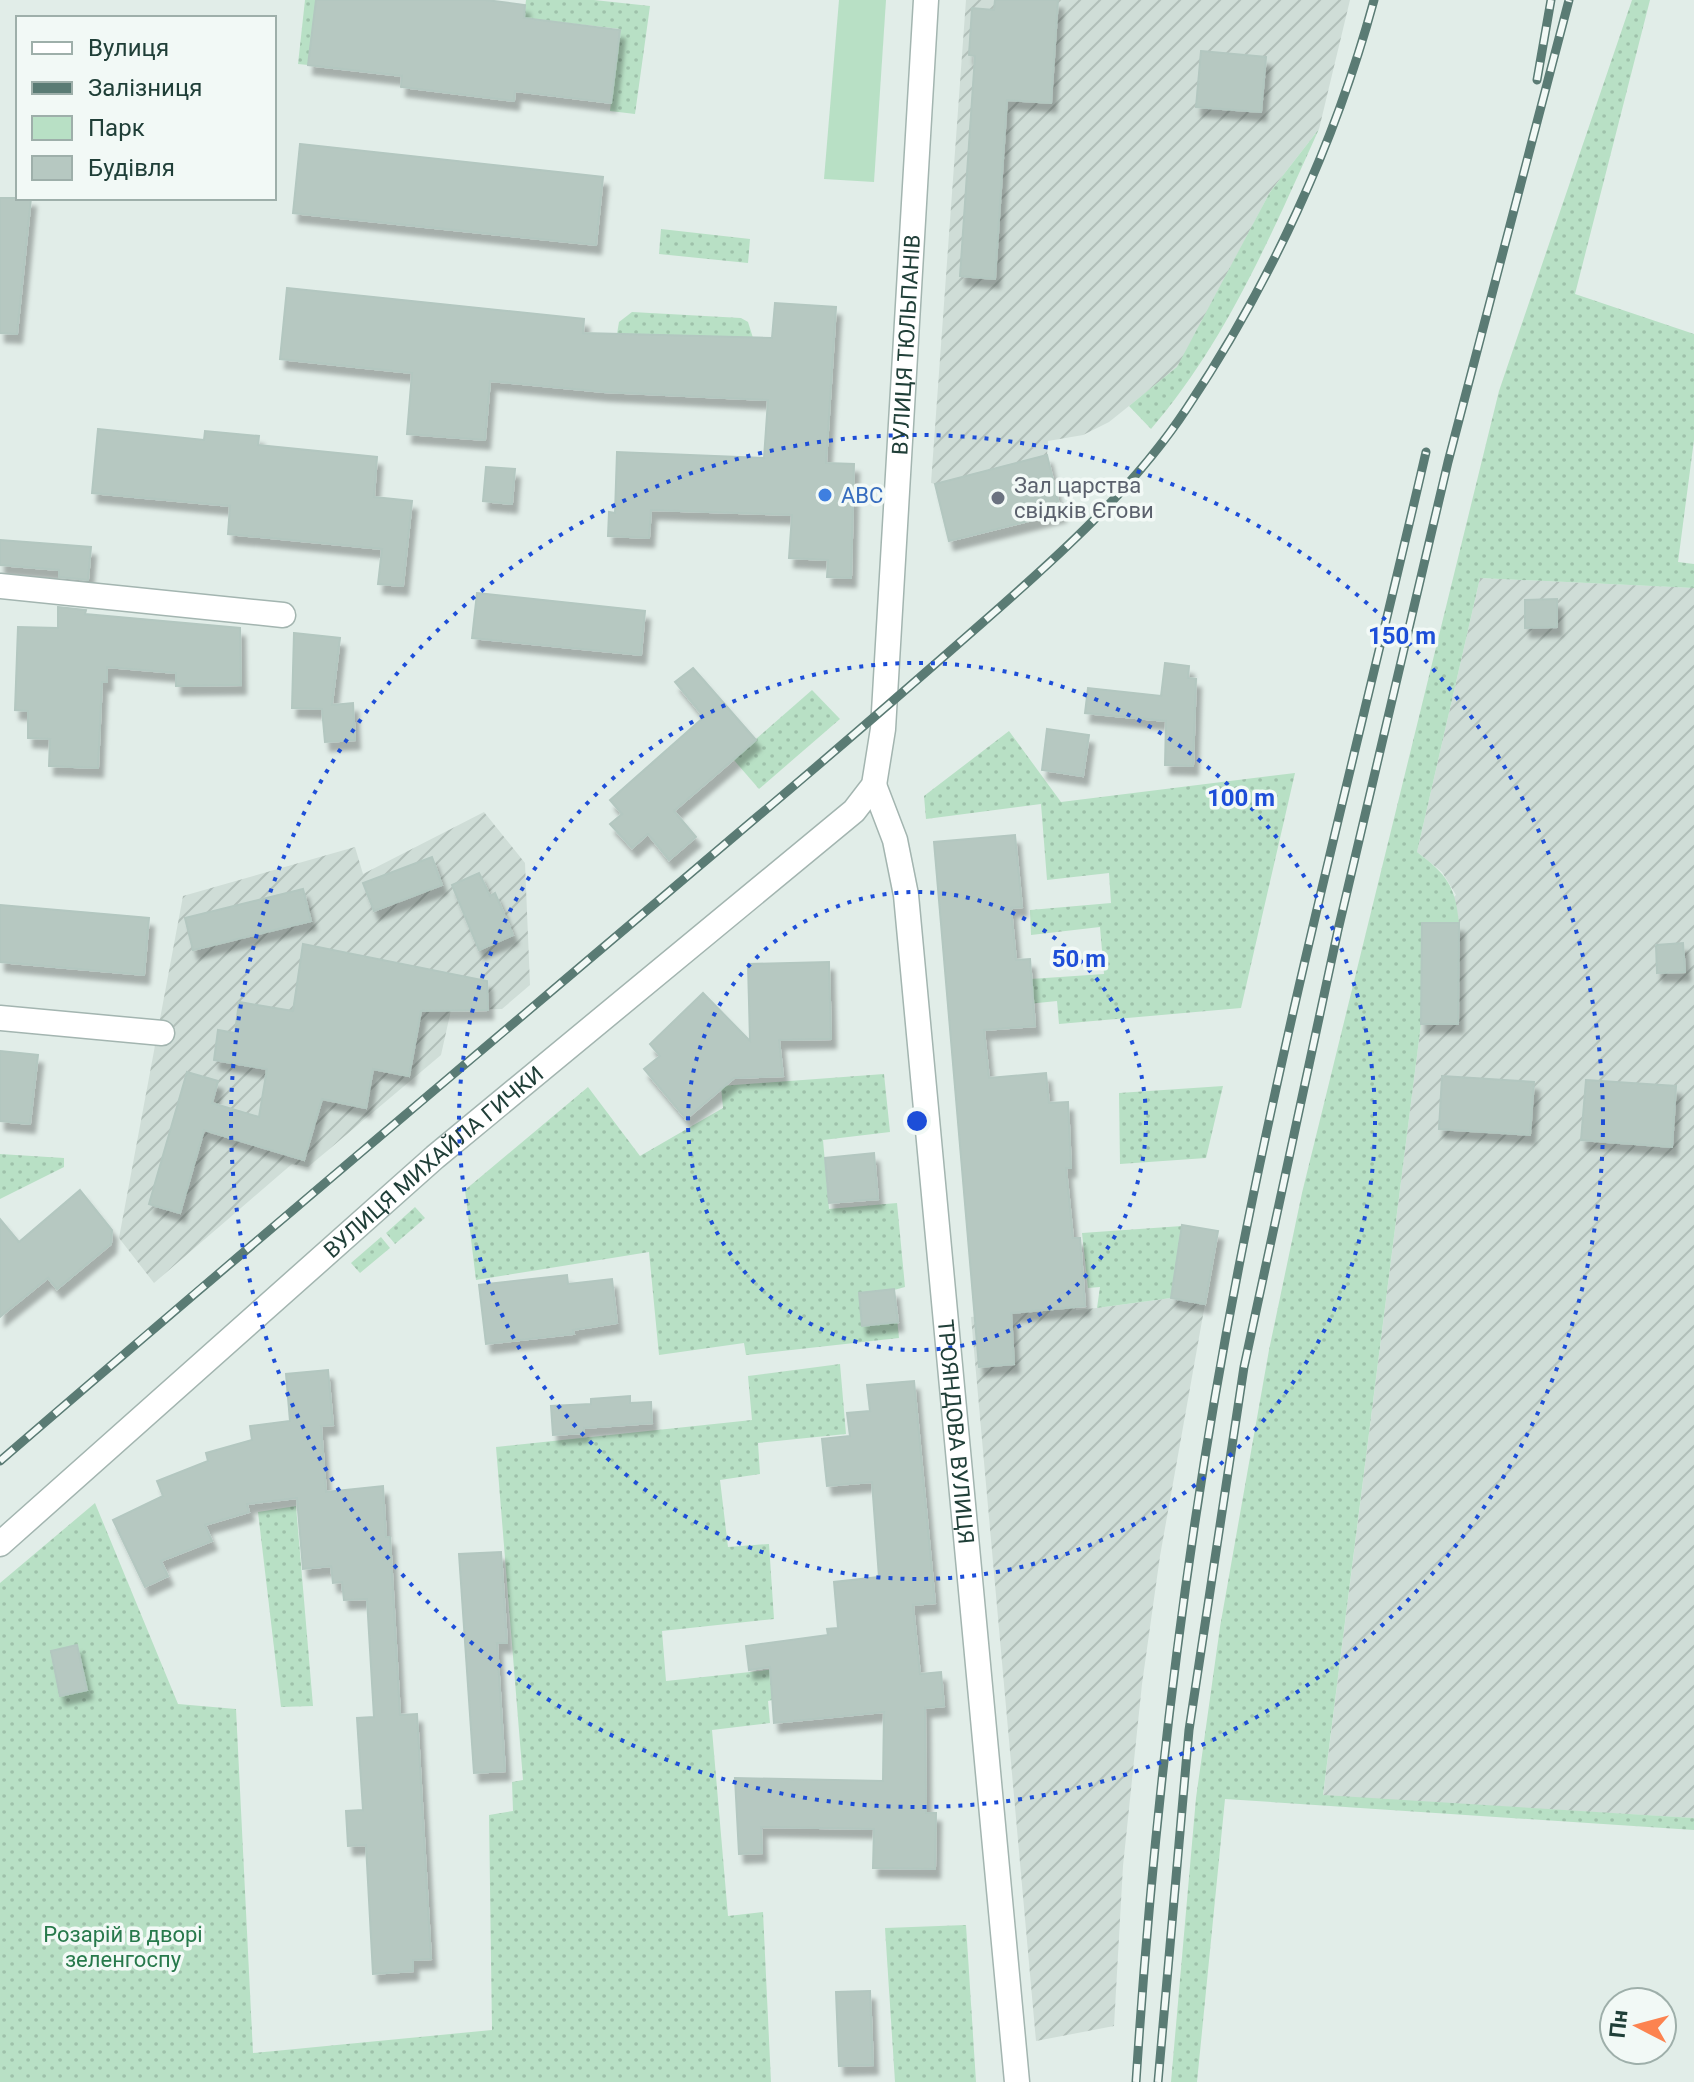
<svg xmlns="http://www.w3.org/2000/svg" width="1694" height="2082" viewBox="0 0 1694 2082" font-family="Roboto,sans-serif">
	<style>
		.industrial { fill: url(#industrial-furrows) }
		.grass { fill: url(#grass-dots) }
		.park { fill: #b8e0c5 }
		.building { fill: #b6c8c1; stroke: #b3c7c0; stroke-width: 2; filter: url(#shadow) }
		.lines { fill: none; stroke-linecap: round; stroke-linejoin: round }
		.minor-casing { stroke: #a3b5b0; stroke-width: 27 }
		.tertiary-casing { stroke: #a3b5b0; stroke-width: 27 }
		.minor { stroke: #fff; stroke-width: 24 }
		.tertiary { stroke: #fff; stroke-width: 24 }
		.rail-casing { stroke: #5a7b74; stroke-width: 9 }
		.rail { stroke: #f2f9f6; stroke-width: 6; stroke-dasharray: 18; stroke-linecap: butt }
		.ring { fill: none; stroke: #1d4ed8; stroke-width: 4; stroke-dasharray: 4 8 }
		.shop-dot { fill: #3f7fe0; stroke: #f2f9f6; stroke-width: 3 }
		.worship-dot { fill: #6b7280; stroke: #f2f9f6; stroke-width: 3 }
		.labels { text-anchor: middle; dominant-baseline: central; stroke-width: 7; stroke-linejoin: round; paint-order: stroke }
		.street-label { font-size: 22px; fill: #203f38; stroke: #f2f9f6 }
		.worship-label { font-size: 22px; fill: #5b616d; stroke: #f2f9f6; text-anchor: start }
		.shop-label { font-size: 22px; fill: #366cbe; stroke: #f2f9f6; text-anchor: start }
		.park-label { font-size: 22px; fill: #27794b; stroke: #f2f9f6 }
		.centre { fill: #1d4ed8; stroke: #f2f9f6; stroke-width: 4 }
		.ring-label { font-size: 24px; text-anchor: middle; font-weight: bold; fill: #1d4ed8; stroke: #f2f9f6; stroke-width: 7; stroke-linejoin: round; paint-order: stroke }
	</style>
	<defs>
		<pattern id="industrial-furrows" width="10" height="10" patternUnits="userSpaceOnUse" patternTransform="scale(2)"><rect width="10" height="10" fill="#cfddd7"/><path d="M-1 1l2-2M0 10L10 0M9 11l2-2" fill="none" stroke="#b1bfb9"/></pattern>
		<pattern id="grass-dots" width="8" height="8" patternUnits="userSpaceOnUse" patternTransform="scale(2)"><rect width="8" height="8" fill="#b8e0c5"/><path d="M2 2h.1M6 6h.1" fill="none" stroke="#9ec1aa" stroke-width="1.8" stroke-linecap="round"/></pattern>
		<filter id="shadow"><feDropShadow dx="5" dy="9" stdDeviation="2" flood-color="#0004"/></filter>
	</defs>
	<rect width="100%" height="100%" fill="#e1ede8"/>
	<g class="industrial">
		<path d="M966,0h384l-31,129 -49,63 -91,174 -70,56 -26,13 -35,6 -1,14 -112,29 -4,-1z"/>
		<path d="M1480,578l214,10v1230l-371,-22 98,-772 1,-101 34,-28 -14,-23 -25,-20z"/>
		<path d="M484,812l41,51 5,122 -28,24 -51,1 -10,45 -133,112 -16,-3 -138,119 -35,-45 64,-342 172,-49 8,27z"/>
		<path d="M1171,1298l34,6 -45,252 -18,128 -19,182 -9,160 -78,15 -65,-724 104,-11 1,4 21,-2z"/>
	</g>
	<g class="grass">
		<path d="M305,0h11l-8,65 -10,-1z"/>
		<path d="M526,0h68l56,6 -15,108 -25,-3 10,-82 -96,-11z"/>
		<path d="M1632,0h18l-75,294 119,40v106l-16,122 16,2v24l-214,-10 -63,274c30,23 38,33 42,71l-37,1 -1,100 -98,771 371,23v12l-469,-31 -28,283h-26l25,-284 24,-171 49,-277 33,-157 197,-802z"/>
		<path d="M1319,129c-47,104 -93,213 -168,300l-22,-23 48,-39 93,-175z"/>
		<path d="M661,229l89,10 -2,24 -89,-9z"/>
		<path d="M632,312l109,6 7,4 5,16 -136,-4 2,-12z"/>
		<path d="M812,690l28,29 -81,70 -26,-30z"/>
		<path d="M1009,731l52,71 234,-29 -54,235 -182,16 -2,-23 -39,4 -2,-25 88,-6 -4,-47 -69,8 -1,-25 81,-7 -2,-30 -62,7 -6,-76 -115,15 -2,-23z"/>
		<path d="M884,1074l6,58 -67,8 6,69 68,-6 8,84 -11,3 5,48 -153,17 -2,-12 -85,12 -10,-103 -173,28 -11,-90 123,-103 52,69 83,-48 -2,-22z"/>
		<path d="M1223,1086l-17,72 -86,6 -1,-71z"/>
		<path d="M0,1154l64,4v9l-64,32z"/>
		<path d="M415,1207l10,11 -30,26 -9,-11z"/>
		<path d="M1182,1226l-11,72 -74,10 3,-21 -12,1 -6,-55z"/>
		<path d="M381,1237l9,11 -30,25 -9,-10z"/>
		<path d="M840,1364l6,70 -88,9 2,31 -40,6 8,67 41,-3 5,75 -112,12 4,50 111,-12 3,29 -12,3 2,22 -58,7 16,186 35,-4 8,170h-771v-499l95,-80 83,201 58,5 17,344 239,-23 -3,-215 24,-4 -1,-29 11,-2 -27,-333 256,-27 -4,-44z"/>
		<path d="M296,1506l17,200 -32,1 -23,-195z"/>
		<path d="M966,1925l10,157h-81l-10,-154z"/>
	</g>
	<path class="park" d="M839,0h47l-12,182 -50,-3z"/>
	<g class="building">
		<path d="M316,0h170l39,5 -1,13 96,12 -9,73 -96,-12 -1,10 -113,-14 1,-11 -94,-11z"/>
		<path d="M995,0h63l-7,103 -44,-3 -12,179 -35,-3 15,-220 -6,-1 3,-47 22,2z"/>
		<path d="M1201,51l65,6 -5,55 -65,-5z"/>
		<path d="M300,144l303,33 -7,68 -303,-32z"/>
		<path d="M0,198h31l-14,136 -17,-1z"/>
		<path d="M287,288l297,31 -1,14 189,5 3,-35 61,4 -10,156 28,1 -3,114 -24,-1 1,-17 -39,-2 3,-43 -141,-5 -2,28 -41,-2 1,-24 6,1 2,-61 147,6 4,-58 -164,-8 -114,-11 -5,59 -78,-6 5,-61 -132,-14z"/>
		<path d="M98,429l106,11 1,-9 54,5 -1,9 119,12 -3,40 38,4 -9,85 -25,-2 4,-35 -154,-15 2,-28 -138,-13z"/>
		<path d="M1047,455l14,58 -112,28 -14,-57z"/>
		<path d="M486,467l29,2 -3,35 -29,-3z"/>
		<path d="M0,540l91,7 -3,33 -29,-3v-7l-59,-5z"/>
		<path d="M477,593l168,18 -4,44 -169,-17z"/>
		<path d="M1557,599v28l-32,1v-28z"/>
		<path d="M58,607l28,3 -1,4 155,14 1,57 -65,1v-13l-69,-6v15h-5l-4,86 -49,-2 1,-27 -22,-1v-27l-13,-1 3,-83 40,1z"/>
		<path d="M294,633l46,5 -8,67 21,-2 2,37 -30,2 -3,-33 -30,-1z"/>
		<path d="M1165,663l24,3 -1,12 8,1 -3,87 -28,-1 1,-44 -81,-8 3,-25 73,8z"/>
		<path d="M693,668l63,72 -82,71 22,26 -27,23 -21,-26 -16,14 -22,-24 12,-10 -12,-14 94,-83 -29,-35z"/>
		<path d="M1047,729l42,6 -6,41 -41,-6z"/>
		<path d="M1015,835l7,72 -11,1 5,52 14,-1 5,67 -51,4 5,48 57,-5 3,30 19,-1 3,66h-5l7,70h7l5,68 -74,7 3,51 -35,3 -45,-525z"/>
		<path d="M432,857l10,28 -68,26 -11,-28z"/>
		<path d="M479,873l11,23 5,-3 18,42 -34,15 -27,-65z"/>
		<path d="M303,889l8,32 -118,29 -8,-32z"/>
		<path d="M0,905l149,13 -5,57 -144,-13z"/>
		<path d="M1422,923h37l-1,101h-37z"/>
		<path d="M1683,943l2,29 -28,1 -1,-28z"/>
		<path d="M303,944l184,37 1,29 -67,1 -12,65 -36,-7 -7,39 -44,-9 -18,61 -100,-30 -24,83 -31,-9 38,-132 31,9 -6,22 47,14 8,-48 -53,-9 4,-30 17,3 4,-31 54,9z"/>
		<path d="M829,962l2,77 -52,1 4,36 -49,2 -48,41 -42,-50 16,-13 -10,-12 53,-51 47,48 -2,-77z"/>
		<path d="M0,1051l38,4 -8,69 -30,-3z"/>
		<path d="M1442,1076l92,6 -4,53 -91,-6z"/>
		<path d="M1586,1080l90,6 -4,61 -91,-7z"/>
		<path d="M874,1153l4,46 -49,4 -4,-45z"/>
		<path d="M80,1190l32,40 -1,14 -54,45 -9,-11 -48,39v-98l19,23z"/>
		<path d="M1182,1225l36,6 -13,73 -34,-6z"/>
		<path d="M567,1275l1,9 44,-5 5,44 -44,7 1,4 -88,10 -7,-59z"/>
		<path d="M894,1289l4,33 -36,4 -3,-33z"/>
		<path d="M328,1370l5,55 -12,1 5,66 57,-6 3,51h4l10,178 17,-1 14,245 -18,1v11l-40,3 -7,-129 -18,1 -2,-35 17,-1 -6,-92 17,-1 -7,-118 -23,1 -2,-18 -9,1 -2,-17 -28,3 -6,-71 -50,6 2,8 -44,13 7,16 -51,20 7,15 -23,11 -32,-67 50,-24 -6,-15 51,-20 -2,-8 46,-13 -2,-14 40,-5 -4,-47z"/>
		<path d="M914,1381l21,222 -22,2 7,69 21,-2 3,34 -19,2 1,105h10l-1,56 -62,-1 1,-39 -113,-2 1,26 -23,1 -4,-76 148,3 1,-69 -110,11 -4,-56 -21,3 -3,-24 82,-11 -1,-6 11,-1 -4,-46 45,-5 -7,-95 -45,4 -5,-47 28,-3 -3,-23 23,-2 -3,-26z"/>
		<path d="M630,1396v7l21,-1 1,21 -68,5v5l-31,2 -2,-29 40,-2v-5z"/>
		<path d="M501,1552l6,91h-10l8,128 -31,2 -15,-219z"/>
		<path d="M77,1645l10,45 -27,6 -9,-45z"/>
		<path d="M870,1991l3,74 -34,1 -3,-74z"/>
	</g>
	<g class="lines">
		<g class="minor-casing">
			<g id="minor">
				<path d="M0,586l283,29"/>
				<path id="s1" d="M874,785l21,55 11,55 111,1187"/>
				<path d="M0,1018l162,15"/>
			</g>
		</g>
		<g class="tertiary-casing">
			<g id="tertiary">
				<path id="s2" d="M0,1544l435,-387 419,-346 20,-26 9,-56 43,-729"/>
			</g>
		</g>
		<use href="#minor" class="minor"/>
		<use href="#tertiary" class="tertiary"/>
		<g class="rail-casing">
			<g id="rail">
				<path d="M1537,80l14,-80"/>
				<path d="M0,1461c251,-217 505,-430 757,-644 76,-64 151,-129 225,-194 73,-64 151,-133 205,-215 83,-124 148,-264 187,-408"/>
				<path d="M1136,2082c18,-278 51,-553 105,-826 53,-269 123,-536 185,-804"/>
				<path d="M1158,2082l31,-352 55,-363 94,-437 110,-468 121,-462"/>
			</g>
		</g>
		<use href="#rail" class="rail"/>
	</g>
	<g class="ring">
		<circle cx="917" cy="1121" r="229"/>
		<circle cx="917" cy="1121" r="458"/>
		<circle cx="917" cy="1121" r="686"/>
	</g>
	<circle class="shop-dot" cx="825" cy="495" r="8"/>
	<circle class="worship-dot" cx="998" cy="498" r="8"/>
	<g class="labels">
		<g class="street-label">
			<text stroke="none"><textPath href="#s2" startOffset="1600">ВУЛИЦЯ ТЮЛЬПАНІВ</textPath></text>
			<text stroke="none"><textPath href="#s2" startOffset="578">ВУЛИЦЯ МИХАЙЛА ГИЧКИ</textPath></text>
			<text stroke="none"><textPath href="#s1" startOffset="654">ТРОЯНДОВА ВУЛИЦЯ</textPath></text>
		</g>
		<g class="worship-label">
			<text x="1014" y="485">Зал царства<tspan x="1014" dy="25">свідків Єгови</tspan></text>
		</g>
		<g class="shop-label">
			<text x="841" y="495">ABC</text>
		</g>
		<g class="park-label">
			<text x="123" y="1934">Розарій в дворі<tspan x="123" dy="25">зеленгоспу</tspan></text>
		</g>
	</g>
	<circle cx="917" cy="1121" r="12" class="centre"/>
	<g class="ring-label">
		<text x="1402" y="644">150 m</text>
		<text x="1241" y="806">100 m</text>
		<text x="1079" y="967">50 m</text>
	</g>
	<rect x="16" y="16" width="260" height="184" fill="#f2f9f6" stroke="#9eafaa" stroke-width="2"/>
	<rect x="32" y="42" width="40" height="12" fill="#ffffff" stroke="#9eafaa" stroke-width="2"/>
	<text x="88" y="56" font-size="24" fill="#203f38">Вулиця</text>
	<rect x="32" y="82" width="40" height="12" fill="#5a7b74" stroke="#9eafaa" stroke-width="2"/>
	<text x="88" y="96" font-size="24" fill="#203f38">Залізниця</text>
	<rect x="32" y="116" width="40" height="24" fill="#b8e0c5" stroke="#9eafaa" stroke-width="2"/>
	<text x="88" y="136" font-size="24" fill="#203f38">Парк</text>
	<rect x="32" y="156" width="40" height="24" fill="#b6c8c1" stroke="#9eafaa" stroke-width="2"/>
	<text x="88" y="176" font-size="24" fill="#203f38">Будівля</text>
	<g transform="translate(1638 2026) rotate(276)"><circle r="38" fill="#f2f9f6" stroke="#9eafaa" stroke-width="2"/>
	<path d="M0-6L14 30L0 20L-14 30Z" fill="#fc8350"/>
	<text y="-12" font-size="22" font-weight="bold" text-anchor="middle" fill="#203f38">Пн</text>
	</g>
</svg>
